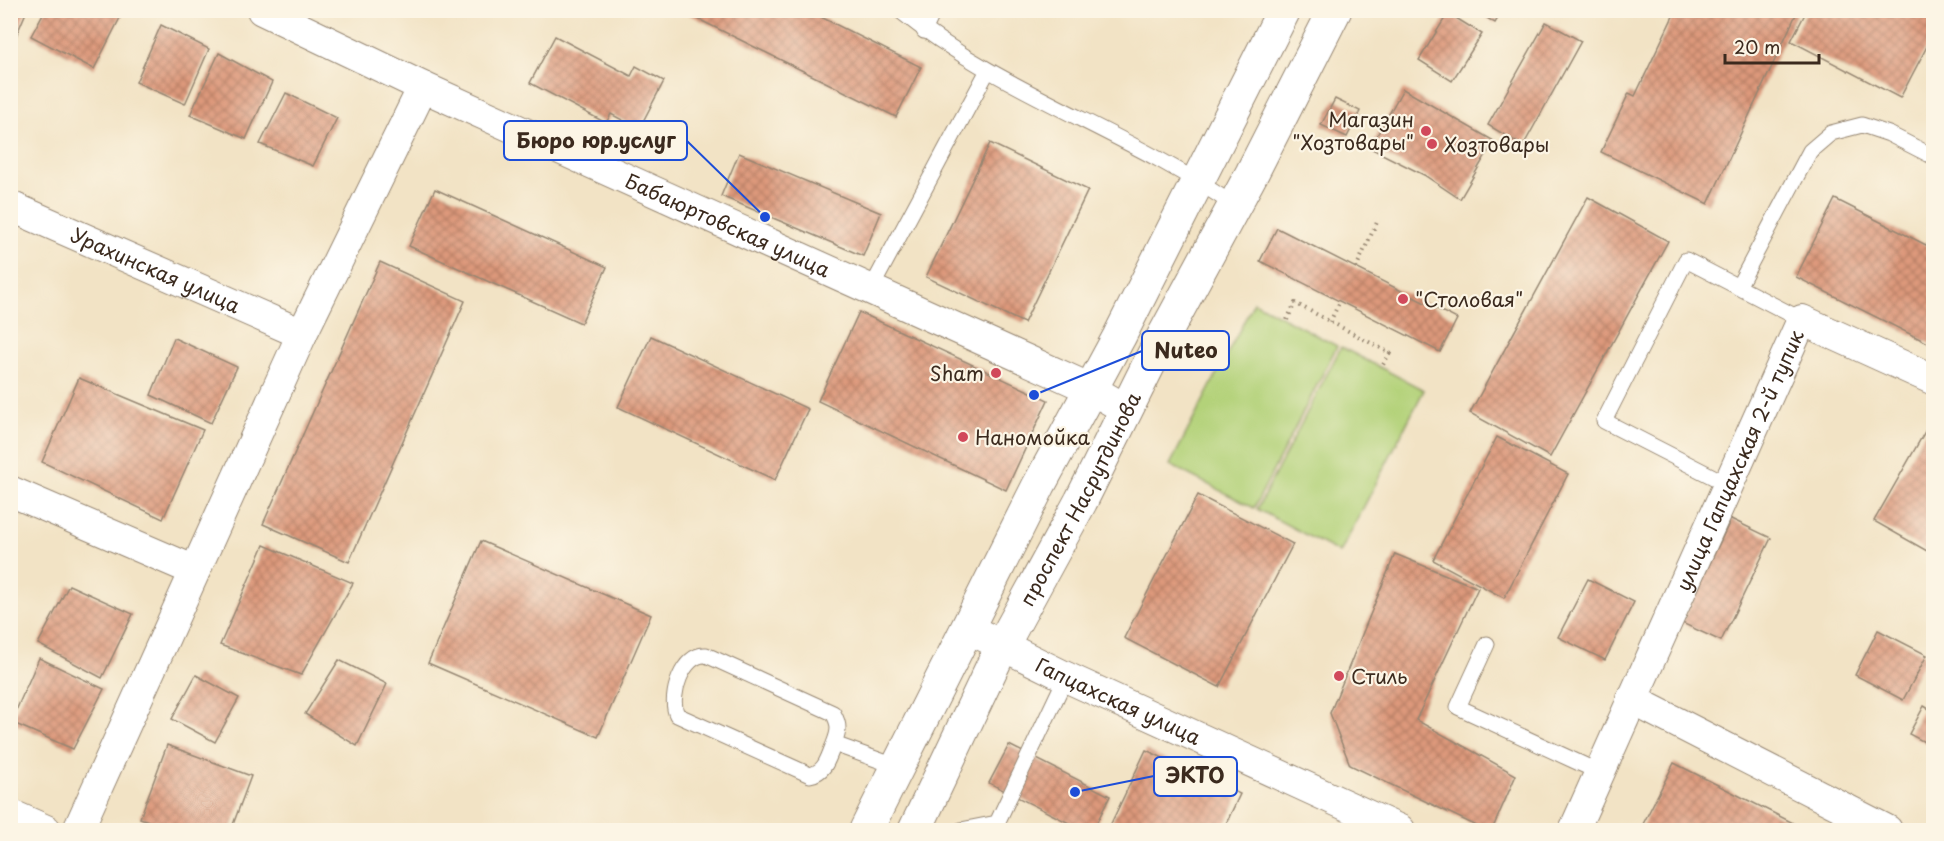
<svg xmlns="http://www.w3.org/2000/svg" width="1944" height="841" viewBox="0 0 1944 841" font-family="'Playpen Sans',sans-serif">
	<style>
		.garden { fill: #b3d279; stroke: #777e4c; stroke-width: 1.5 }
		.building { fill: url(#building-cross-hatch) }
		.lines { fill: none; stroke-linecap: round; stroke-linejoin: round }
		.lane-casing { stroke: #968672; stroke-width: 17 }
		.street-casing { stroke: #968672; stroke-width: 32 }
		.secondary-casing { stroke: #968672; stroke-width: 35 }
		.path { stroke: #968672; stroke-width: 4; stroke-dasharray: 1.5 4.5; stroke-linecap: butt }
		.lane { stroke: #fff; stroke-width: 15 }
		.street { stroke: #fff; stroke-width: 30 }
		.secondary { stroke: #fff; stroke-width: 33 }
		.poi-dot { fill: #d1495b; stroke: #fcf5e5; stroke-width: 2 }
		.labels { text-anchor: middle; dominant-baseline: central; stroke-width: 4.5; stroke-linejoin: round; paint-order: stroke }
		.poi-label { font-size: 20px; fill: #3b2a1e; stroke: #fcf5e5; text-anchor: start }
		.street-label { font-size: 20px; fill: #3b2a1e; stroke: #fcf5e5 }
		.leader { fill: none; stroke: #1d4ed8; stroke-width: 2 }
		.callout-dot { fill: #1d4ed8; stroke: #fcf5e5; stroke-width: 2 }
		.callout { fill: #fcf5e5; stroke: #1d4ed8; stroke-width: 2 }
		.callout-label { font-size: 21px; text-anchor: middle; font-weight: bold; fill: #3b2a1e }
	</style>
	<defs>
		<pattern id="building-cross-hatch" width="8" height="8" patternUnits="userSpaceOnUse" patternTransform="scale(1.5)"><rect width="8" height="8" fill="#dd997b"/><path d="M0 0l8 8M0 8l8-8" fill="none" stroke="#b47d64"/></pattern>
	</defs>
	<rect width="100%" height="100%" fill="#fcf5e5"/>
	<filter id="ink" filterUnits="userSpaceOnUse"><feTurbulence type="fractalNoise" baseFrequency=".0167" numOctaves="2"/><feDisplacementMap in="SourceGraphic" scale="12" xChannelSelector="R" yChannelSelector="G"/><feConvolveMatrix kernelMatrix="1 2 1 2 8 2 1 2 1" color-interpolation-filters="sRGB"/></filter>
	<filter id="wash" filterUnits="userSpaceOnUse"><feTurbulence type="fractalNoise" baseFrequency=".008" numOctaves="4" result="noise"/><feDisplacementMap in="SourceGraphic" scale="24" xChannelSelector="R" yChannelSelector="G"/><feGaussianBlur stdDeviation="1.35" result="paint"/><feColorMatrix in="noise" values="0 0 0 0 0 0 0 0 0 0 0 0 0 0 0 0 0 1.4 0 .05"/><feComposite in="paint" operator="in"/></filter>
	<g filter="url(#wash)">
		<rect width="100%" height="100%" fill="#f2e3c5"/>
		<g class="garden">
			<path d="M1254,302l83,44 -83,162 -84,-43z"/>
			<path d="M1341,347l83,43 -84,163 -83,-44z"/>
		</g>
		<g id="blocks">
			<g class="building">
				<path d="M10,10h17l-11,26 -6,-2z"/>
				<path d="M45,10h79l-30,59 -63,-33z"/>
				<path d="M680,10h127l114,57 -25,50z"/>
				<path d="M1474,10h29l-8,13z"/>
				<path d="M1676,10h122l-90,194 -107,-52 28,-59 6,3z"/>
				<path d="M1807,10h127v23l-34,65 -109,-57z"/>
				<path d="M1448,13l34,21 -30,47 -33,-21z"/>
				<path d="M1546,22l35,19 -58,105 -35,-21z"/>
				<path d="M161,25l48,24 -24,55 -49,-22z"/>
				<path d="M555,36l76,40 5,-10 28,15 -25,48 -28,-15 -5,9 -76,-40z"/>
				<path d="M219,53l53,29 -26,57 -56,-24z"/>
				<path d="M1403,89l91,52 -34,58 -36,-24 -54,-27z"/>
				<path d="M286,93l51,25 -24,48 -53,-22z"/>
				<path d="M1335,99l25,12 -13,26 -26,-12z"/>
				<path d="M990,143l98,47 -64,133 -98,-46z"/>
				<path d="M739,153l142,60 -18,43 -142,-60z"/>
				<path d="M435,189l172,78 -26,56 -172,-77z"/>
				<path d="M1588,197l80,44 -118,216 -80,-44z"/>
				<path d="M1835,199l99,50v97l-138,-69z"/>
				<path d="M1277,228l180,91 -17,33 -180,-91z"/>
				<path d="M380,262l85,39 -116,261 -86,-38z"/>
				<path d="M859,312l189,88 -42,90 -188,-89z"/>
				<path d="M651,336l157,73 -33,71 -157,-73z"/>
				<path d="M174,338l63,29 -26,56 -60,-28z"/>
				<path d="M79,378l124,52 -40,89 -121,-57z"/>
				<path d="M1931,421l3,1v133l-60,-34z"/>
				<path d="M1497,437l71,37 -64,124 -71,-38z"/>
				<path d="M1198,495l95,49 -74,143 -95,-49z"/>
				<path d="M1731,519l40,19 -50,103 -39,-18z"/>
				<path d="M481,541l170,74 -53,122 -170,-74z"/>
				<path d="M264,545l89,38 -52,92 -81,-30z"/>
				<path d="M1395,554l83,34 -62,132 100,55 -24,55h-7l-135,-65 -20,-52z"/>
				<path d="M1588,579l46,23 -29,58 -47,-23z"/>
				<path d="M69,585l64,29 -31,64 -64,-34z"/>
				<path d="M1878,630l49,25 -24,45 -48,-25z"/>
				<path d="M39,658l65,31 -31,60 -62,-27z"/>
				<path d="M339,660l48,24 -30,62 -52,-32z"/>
				<path d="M196,675l43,23 -24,44 -43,-23z"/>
				<path d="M1924,706l10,6v35l-25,-13z"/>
				<path d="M167,745l84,31 -20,54h-58l-33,-12z"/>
				<path d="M1009,745l101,51 -17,34h-10l-94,-47z"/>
				<path d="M1146,750l94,44 -17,36h-115z"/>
				<path d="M1674,763l133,67h-167z"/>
			</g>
		</g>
	</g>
	<g filter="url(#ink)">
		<use href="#blocks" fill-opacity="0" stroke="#968672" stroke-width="1.5"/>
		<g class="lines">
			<g class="lane-casing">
				<g id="lane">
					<path d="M899,10c102,83 229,121 336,196"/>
					<path d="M924,31l10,-21"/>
					<path d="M1738,287l72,-136 21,-18 31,-8 27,9 45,23"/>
					<path d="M871,289l116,-217"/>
					<path d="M1729,485l-125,-64 82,-161 116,60"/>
					<path d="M1487,644l-29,63 143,66"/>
					<path d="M834,744c-6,13 -8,28 -24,31l-133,-60c-9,-18 6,-62 29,-60l127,58c7,12 6,18 1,31l64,23"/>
					<path d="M961,830l36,-7 69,-146"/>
				</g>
			</g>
			<g class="street-casing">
				<g id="street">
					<path id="s1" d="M262,10l161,77 668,302 36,21"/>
					<path id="s2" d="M10,206l292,128"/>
					<path d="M10,491l183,79"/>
					<path id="s3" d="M967,628l99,49 334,153"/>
					<path d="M1631,699l256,131"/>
					<path d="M10,814l36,16"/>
					<path d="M78,830l224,-496 121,-247"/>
					<path id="s4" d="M1574,830l228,-510 132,60"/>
				</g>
			</g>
			<g class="secondary-casing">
				<g id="secondary">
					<path d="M866,830l173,-345 80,-148 165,-327"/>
					<path id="s5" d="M915,830l87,-184 79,-145 73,-147 98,-181 83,-163"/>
				</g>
			</g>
			<g class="path">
				<path d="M1356,268l22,-48"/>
				<path d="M1287,320l8,-17 95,50 -9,15"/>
				<path d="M1330,322l10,-21"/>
			</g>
			<use href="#lane" class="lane"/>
			<use href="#street" class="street"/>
			<use href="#secondary" class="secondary"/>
		</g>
	</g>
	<g class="poi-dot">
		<circle cx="1426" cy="131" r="6"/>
		<circle cx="1432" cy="144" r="6"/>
		<circle cx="1403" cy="299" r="6"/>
		<circle cx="996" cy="373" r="6"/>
		<circle cx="963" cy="437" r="6"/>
		<circle cx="1339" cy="676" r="6"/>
	</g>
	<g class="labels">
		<g class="poi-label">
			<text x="1414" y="119" text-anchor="end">Магазин<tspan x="1414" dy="23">"Хозтовары"</tspan></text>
			<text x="1444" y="144">Хозтовары</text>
			<text x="1415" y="299">"Столовая"</text>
			<text x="984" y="373" text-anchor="end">Sham</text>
			<text x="975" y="437">Наномойка</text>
			<text x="1351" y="676">Стиль</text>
		</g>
		<g class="street-label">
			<text stroke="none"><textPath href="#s1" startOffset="513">Бабаюртовская улица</textPath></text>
			<text stroke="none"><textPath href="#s2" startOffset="159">Урахинская улица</textPath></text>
			<text stroke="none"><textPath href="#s4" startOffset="405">улица Гапцахская 2-й тупик</textPath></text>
			<text stroke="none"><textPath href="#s5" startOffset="370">проспект Насрутдинова</textPath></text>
			<text stroke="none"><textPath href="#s3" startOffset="168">Гапцахская улица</textPath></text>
		</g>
	</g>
	<path class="leader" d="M765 217L687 141M1034 395L1142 351M1075 792L1154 776"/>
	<g class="callout-dot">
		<circle cx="765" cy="217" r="6"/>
		<circle cx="1034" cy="395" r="6"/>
		<circle cx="1075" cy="792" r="6"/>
	</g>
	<g class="callout">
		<rect x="504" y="121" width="183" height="39" rx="6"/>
		<rect x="1142" y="331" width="87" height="39" rx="6"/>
		<rect x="1154" y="757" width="83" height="39" rx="6"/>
	</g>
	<g class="callout-label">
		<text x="596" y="148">Бюро юр.услуг</text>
		<text x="1186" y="358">Nuteo</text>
		<text x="1195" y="783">ЭКТО</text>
	</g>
	<rect width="1944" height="841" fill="none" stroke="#fcf5e5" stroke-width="36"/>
	<path d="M1725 54v9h94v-9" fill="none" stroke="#3b2a1e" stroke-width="3"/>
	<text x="1734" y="54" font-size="18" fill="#3b2a1e" stroke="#fcf5e5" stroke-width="4.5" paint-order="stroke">20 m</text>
</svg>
